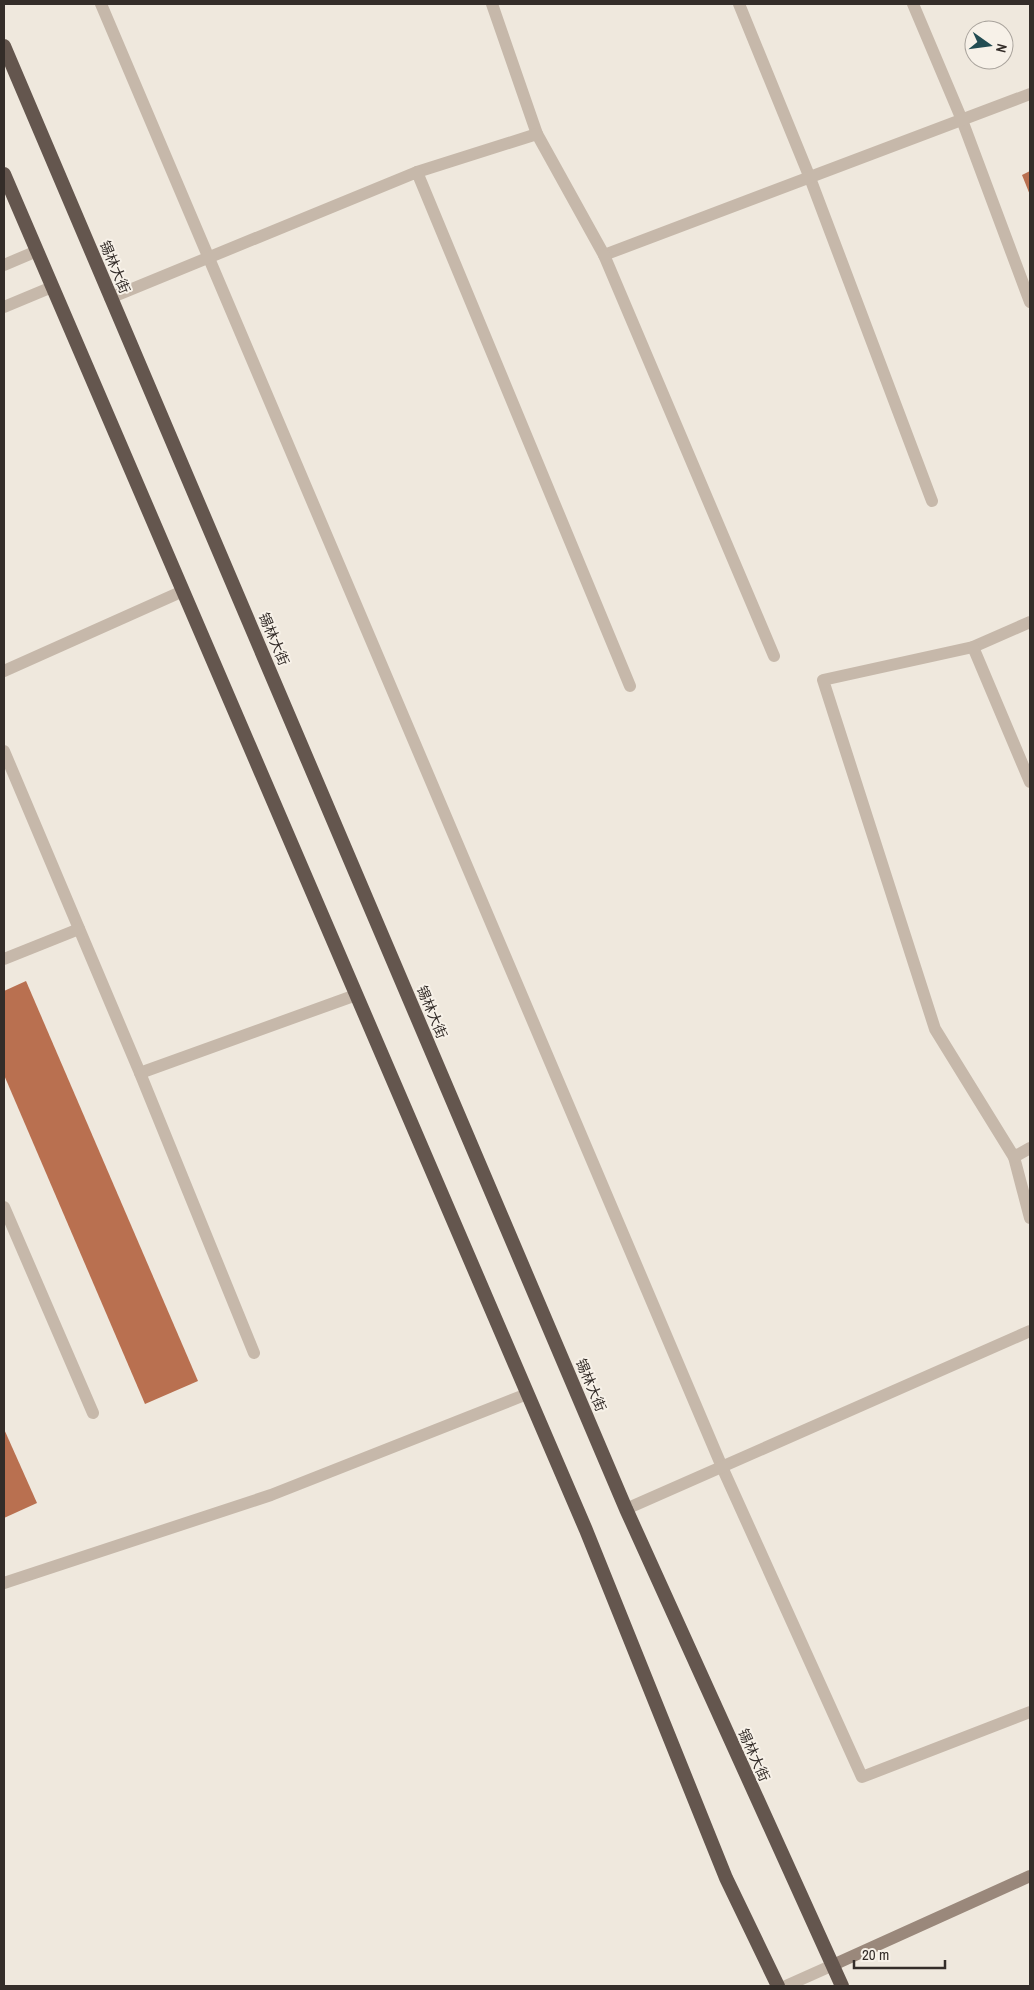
<svg xmlns="http://www.w3.org/2000/svg" width="1034" height="1990" viewBox="0 0 1034 1990" font-family="'Archivo Narrow','Noto Sans SC',sans-serif">
	<style>
		.building { fill: #b97050 }
		.lines { fill: none; stroke-linecap: round; stroke-linejoin: round }
		.minor { stroke: #c6b8aa; stroke-width: 12 }
		.tertiary { stroke: #c6b8aa; stroke-width: 12 }
		.secondary { stroke: #9a887b; stroke-width: 12 }
		.trunk { stroke: #64564e; stroke-width: 14 }
		.labels { text-anchor: middle; dominant-baseline: central; stroke-width: 4; stroke-linejoin: round; paint-order: stroke }
		.street-label { font-size: 14px; fill: #342d29; stroke: #f7f1e8 }
	</style>
	<rect width="100%" height="100%" fill="#efe8dd"/>
	<g class="building">
		<path d="M1030,171v24l-8,-20z"/>
		<path d="M26,981l172,400 -53,23 -141,-329v-84z"/>
		<path d="M4,1429l33,74 -33,15z"/>
	</g>
	<g class="lines">
		<g class="minor">
			<path d="M101,4l621,1463 140,310 168,-65"/>
			<path d="M492,4l45,130"/>
			<path d="M739,4l71,174 122,323"/>
			<path d="M913,4l49,116 68,182"/>
			<path d="M417,172l120,-38 67,121 426,-161"/>
			<path d="M604,255l170,401"/>
			<path d="M110,298l307,-126 213,514"/>
			<path d="M1030,622l-57,25 -150,33 112,349 79,128 16,61"/>
			<path d="M973,647l57,135"/>
			<path d="M4,671l179,-80"/>
			<path d="M4,751l136,322"/>
			<path d="M4,959l75,-30"/>
			<path d="M1014,1157l16,-9"/>
			<path d="M4,1207l89,206"/>
			<path d="M254,1353l-114,-280 216,-78"/>
			<path d="M626,1509l404,-178"/>
			<path d="M4,1583l267,-88 256,-101"/>
		</g>
		<g class="tertiary">
			<path d="M4,265l33,-14"/>
			<path d="M4,307l48,-20"/>
			<path d="M786,1986l47,-21"/>
		</g>
		<path class="secondary" d="M833,1965l197,-89"/>
		<g class="trunk">
			<path d="M4,46l622,1463 216,477"/>
			<path d="M4,174l582,1356 140,348 52,108"/>
		</g>
	</g>
	<g class="labels">
		<g class="street-label">
			<text transform="translate(115 267) rotate(67)">锡林大街</text>
			<text transform="translate(274 639) rotate(67)">锡林大街</text>
			<text transform="translate(432 1012) rotate(67)">锡林大街</text>
			<text transform="translate(591 1385) rotate(67)">锡林大街</text>
			<text transform="translate(754 1755) rotate(66)">锡林大街</text>
		</g>
	</g>
	<rect width="1034" height="1990" fill="none" stroke="#342d29" stroke-width="10"/>
	<g transform="translate(989 45) rotate(104)"><circle r="24" fill="#f7f1e8" stroke="#a9a39c"/>
	<path d="M0-4L9 19L0 12L-9 19Z" fill="#224c52"/>
	<text y="-8" font-size="14" font-weight="bold" text-anchor="middle" fill="#342d29">N</text>
	</g>
	<path d="M854 1960v8h91v-8" fill="none" stroke="#342d29" stroke-width="2.5"/>
	<text x="862" y="1960" font-size="15" fill="#342d29" stroke="#f7f1e8" stroke-width="4" paint-order="stroke">20 m</text>
</svg>
